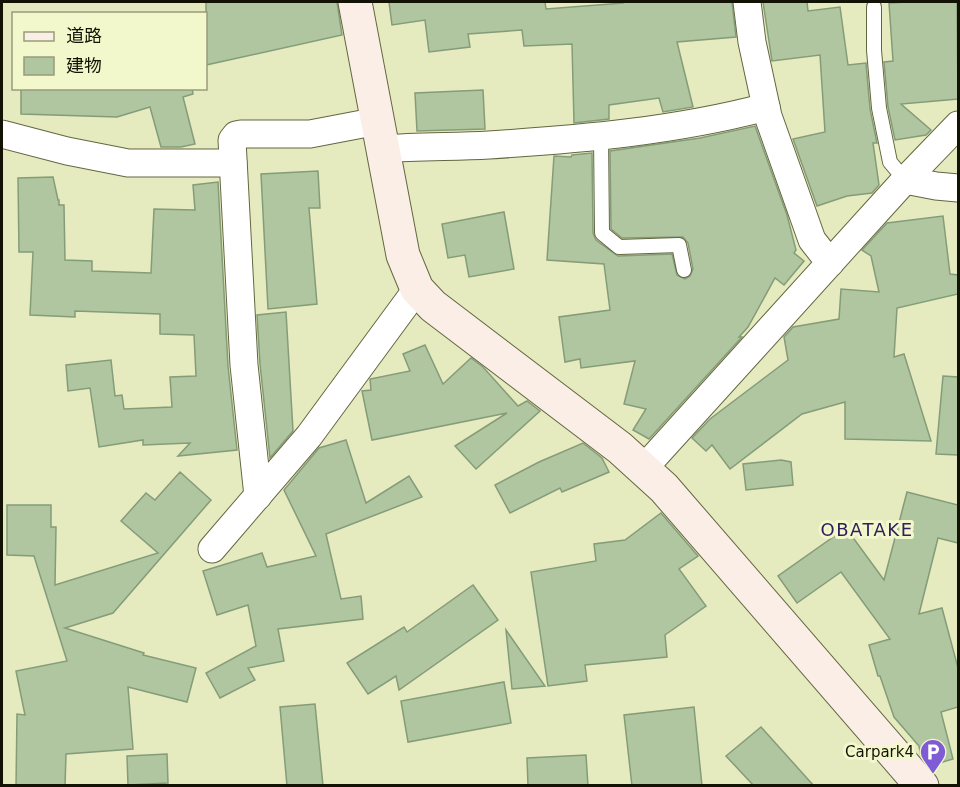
<svg xmlns="http://www.w3.org/2000/svg" width="960" height="787" viewBox="0 0 960 787" font-family="'DejaVu Sans','Noto Sans JP',sans-serif">
	<style>
		.building { fill: #afc6a0; stroke: #859c78; stroke-width: 1.5 }
		.lines { fill: none; stroke-linecap: round; stroke-linejoin: round }
		.lane-casing { stroke: #636740; stroke-width: 16 }
		.street-casing { stroke: #636740; stroke-width: 29 }
		.secondary-casing { stroke: #636740; stroke-width: 35 }
		.lane { stroke: #fff; stroke-width: 14 }
		.street { stroke: #fff; stroke-width: 27 }
		.secondary { stroke: #fbeee7; stroke-width: 33 }
		.labels { text-anchor: middle; dominant-baseline: central; stroke-width: 6; stroke-linejoin: round; paint-order: stroke }
		.poi-label { font-size: 15px; fill: #121304; stroke: #f2f8cb; text-anchor: end }
		.quarter-label { font-size: 18px; letter-spacing: 1.5px; fill: #32205a; stroke: #f2f8cb }
	</style>
	<rect width="100%" height="100%" fill="#e5eabf"/>
	<g class="building">
		<path d="M206,2h131l5,33 -136,30z"/>
		<path d="M389,2h156l1,7 77,-6v-1h109l4,35 -59,5 16,65 -30,5 -4,-14 -50,7v14l-35,4 -2,-79 -48,2 -2,-16 -54,4 2,13 -41,5 -4,-32 -33,5z"/>
		<path d="M763,2h44l1,9 32,-4 8,58 18,-2 4,46 7,34h-4l6,42 -7,8 -25,3 -30,10 -24,-67 32,-7 -5,-77 -48,6z"/>
		<path d="M909,2h48l1,97 -57,5 30,26 -5,5 -31,5 -7,-33 -4,-45 9,-1 -4,-58z"/>
		<path d="M21,88h171l1,6 -10,3 12,47 -14,3h-20l-11,-40 -33,10 -96,-3z"/>
		<path d="M483,90l2,39 -68,2 -2,-38z"/>
		<path d="M755,126l32,89 9,35 -2,3 10,8 -20,24 -9,-7 -27,49 -9,10h3l-93,102 -16,-9 13,-21 -22,-5 11,-43 -54,7 -1,-9 -15,3 -6,-45 51,-7 -6,-46 -57,-4 7,-104 17,1 1,-2 20,-2 1,80 3,7 22,16 54,-2 5,21 8,4 5,-3 3,-7 -5,-26 -5,-6 -61,1 -11,-9 -1,-78 90,-13z"/>
		<path d="M318,171l2,37h-11l8,96 -49,5 -7,-135z"/>
		<path d="M53,177l5,23h1v5h5l1,55 27,1v10l59,2 3,-64 41,1 -2,-25 25,-3 10,184 9,84 -59,6 12,-13 -47,2v-5l-44,7 -9,-59 -22,3 -2,-26 45,-5 4,36 7,-1 2,14 48,-2 -2,-30 26,-1 -2,-41 -34,-1v-20l-85,-3v6l-45,-2 3,-63h-14l-1,-74z"/>
		<path d="M504,212l10,57 -45,8 -4,-22 -17,3 -6,-34z"/>
		<path d="M943,216l7,58 8,1v19l-61,14 -3,49 10,-3 27,87 -86,-2v-37l-43,12 -72,55 -18,-24 -6,6 -14,-13 18,-19 78,-59 -4,-23 9,-10 46,-8 2,-30 38,3 -8,-36 -9,-6 25,-27z"/>
		<path d="M286,312l7,119 -23,27 -10,-94 -3,-49z"/>
		<path d="M425,345l18,39 28,-26 12,9 35,39 9,-5 13,10 -64,58 -21,-23 52,-33 -135,27 -10,-49 9,-1 -1,-11 40,-8 -7,-17z"/>
		<path d="M943,376l15,1v78l-22,-1z"/>
		<path d="M346,440l20,63 43,-27 13,21 -96,37 15,65 20,-3 2,23 -85,10 6,32 -36,7 7,12 -35,18 -14,-25 50,-27 -8,-41 -31,10 -14,-44 59,-18 5,14 49,-11 -32,-66 35,-42z"/>
		<path d="M583,443l19,15 7,14 -47,20 -2,-4 -50,25 -15,-28 44,-23z"/>
		<path d="M781,460l10,2 2,23 -47,5 -3,-26z"/>
		<path d="M180,472l31,28 -98,113 -48,15 79,25 -1,2 53,13 -9,34 -59,-15 5,62 -67,5 -1,32h-49l1,-72 8,1 -9,-44 51,-10 -33,-105 -27,-1v-50h44v22h5l-1,58 103,-32 -37,-32 25,-28 9,7z"/>
		<path d="M907,492l51,13v38l-20,-5 -19,76 23,-6 16,60v39l-17,5 12,47 -24,7 -8,-9 -2,-11 -25,-29 -14,-41h-2l-9,-31 21,-6 -49,-67 -44,31 -19,-27 68,-48 38,52z"/>
		<path d="M661,513l37,43 -19,13 27,37 -41,29 2,22 -82,8 2,16 -39,5 -17,-114 65,-11 -2,-17 31,-4z"/>
		<path d="M473,585l25,35 -99,70 -3,-14 -28,18 -21,-31 57,-36 3,5z"/>
		<path d="M506,630l39,56 -33,3z"/>
		<path d="M504,682l7,41 -103,19 -7,-41z"/>
		<path d="M315,704l8,82h-36l-7,-79z"/>
		<path d="M694,707l8,79h-70l-8,-71z"/>
		<path d="M761,727l53,59h-60l-28,-30z"/>
		<path d="M167,754l1,29 -40,2 -1,-29z"/>
		<path d="M586,755l2,31h-60l-1,-28z"/>
	</g>
	<g class="lines">
		<g class="lane-casing">
			<g id="lane">
				<path d="M874,7v43l5,58 11,54 15,18"/>
				<path d="M601,135l1,98 17,14 60,-2 5,25"/>
			</g>
		</g>
		<g class="street-casing">
			<g id="street">
				<path d="M747,2l5,40 16,74 44,124 18,23"/>
				<path d="M2,134l65,17 61,12h105"/>
				<path d="M383,149c35,-3 71,-2 106,-4 93,-6 186,-14 277,-38"/>
				<path d="M905,180l31,6 22,2"/>
				<path d="M644,468l261,-288 53,-55"/>
				<path d="M258,496l-14,-131 -12,-225 4,-5 5,-1h69l68,-13"/>
				<path d="M212,549l97,-113 108,-147"/>
			</g>
		</g>
		<g class="secondary-casing">
			<path id="secondary" d="M355,2l48,253 14,34 16,17 187,142 44,40 258,298"/>
		</g>
		<use href="#lane" class="lane"/>
		<use href="#street" class="street"/>
		<use href="#secondary" class="secondary"/>
	</g>
	<defs>
		<g id="parking-pin" transform="scale(1.35)"><path d="M0 17L-7.5 6A9.5 9.5 0 1 1 7.5 6Z" fill="#7f5bd5" stroke="#f2f8cb"/><path d="M-3.5-5.5H1a3.5 3.5 0 0 1 0 7H-1V5.5H-3.5ZM-1-3.4V-.6H.8a1.4 1.4 0 0 0 0-2.8Z" fill="#fff"/></g>
	</defs>
	<g fill-rule="evenodd">
		<use href="#parking-pin" x="933" y="752"/>
	</g>
	<g class="labels">
		<g class="poi-label">
			<text x="914" y="752">Carpark4</text>
		</g>
		<g class="quarter-label">
			<text x="867" y="529">OBATAKE</text>
		</g>
	</g>
	<rect width="960" height="787" fill="none" stroke="#121304" stroke-width="6"/>
	<rect x="12" y="12" width="195" height="78" fill="#f2f8cb" stroke="#989c7b" stroke-width="1.5"/>
	<rect x="24" y="32" width="30" height="9" fill="#fbeee7" stroke="#989c7b" stroke-width="1.5"/>
	<text x="66" y="42" font-size="18" fill="#121304">道路</text>
	<rect x="24" y="57" width="30" height="18" fill="#afc6a0" stroke="#989c7b" stroke-width="1.5"/>
	<text x="66" y="72" font-size="18" fill="#121304">建物</text>
</svg>
